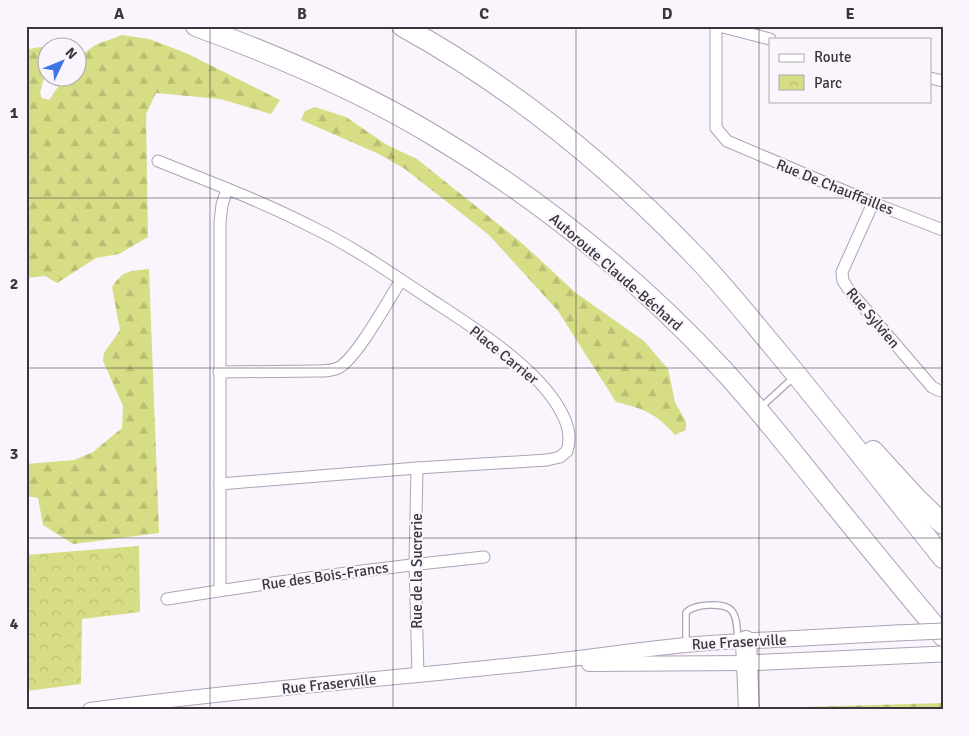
<svg xmlns="http://www.w3.org/2000/svg" width="969" height="736" viewBox="0 0 969 736" font-family="Signika,sans-serif">
	<style>
		.forest { fill: url(#forest-firs) }
		.park { fill: url(#park-crowns) }
		.lines { fill: none; stroke-linecap: round; stroke-linejoin: round }
		.service-casing { stroke: #afa1b5; stroke-width: 8 }
		.minor-casing { stroke: #afa1b5; stroke-width: 13 }
		.tertiary-casing { stroke: #afa1b5; stroke-width: 16 }
		.secondary-casing { stroke: #afa1b5; stroke-width: 17 }
		.motorway-casing { stroke: #afa1b5; stroke-width: 22 }
		.service { stroke: #fff; stroke-width: 5.5 }
		.minor { stroke: #fff; stroke-width: 11 }
		.tertiary { stroke: #fff; stroke-width: 14 }
		.secondary { stroke: #fff; stroke-width: 15 }
		.motorway { stroke: #fff; stroke-width: 20 }
		.secondary-bridge-casing { stroke: #afa1b5; stroke-width: 17; stroke-linecap: butt }
		.secondary-bridge { stroke: #fff; stroke-width: 15 }
		.grid { fill: none; stroke: #3b353e; stroke-width: 1; stroke-opacity: 0.55 }
		.labels { text-anchor: middle; dominant-baseline: central; stroke-width: 4; stroke-linejoin: round; paint-order: stroke }
		.street-label { font-size: 15px; fill: #3b353e; stroke: #faf4fd }
		.neatline { fill: none; stroke: #3b353e; stroke-width: 2 }
		.grid-label { font-size: 16px; text-anchor: middle; font-weight: bold; fill: #3b353e }
	</style>
	<defs>
		<pattern id="forest-firs" width="22" height="20" patternUnits="userSpaceOnUse" patternTransform="scale(1.25)"><rect width="22" height="20" fill="#d6dd85"/><path d="M5 1l3.5 6h-7zM16 11l3.5 6h-7z" fill="#b9be74"/></pattern>
		<pattern id="park-crowns" width="20" height="18" patternUnits="userSpaceOnUse" patternTransform="scale(1.25)"><rect width="20" height="18" fill="#d6dd85"/><path d="M2 6a3 3 0 1 1 6 0M12 15a3 3 0 1 1 6 0" fill="none" stroke="#b9be74"/></pattern>
	</defs>
	<rect width="100%" height="100%" fill="#faf4fd"/>
	<g class="forest">
		<path d="M122,35l27,4 37,14 94,47 -9,14 -51,-15 -64,-6 -10,21 2,123 -29,17 -23,4 -39,25 -12,-7 -19,2v-228l8,-2 16,-2 1,1 -3,1 -1,19 -7,26 2,5 7,2 15,-22h14v-20l17,-13z"/>
		<path d="M315,107l31,10 41,28 30,14 106,85 53,49 68,48 24,28 7,33 11,20v8l-11,5c-19,-22 -31,-26 -59,-33l-58,-91 -69,-76 -84,-66 -26,-15 -78,-34 4,-9z"/>
		<path d="M149,269l10,264 -86,11 -30,-19 -5,-27 -12,-2v-32l48,-4 19,-8 29,-24 1,-22 -20,-45 1,-8 16,-23 -8,-43c11,-17 18,-16 37,-18z"/>
		<path d="M943,703v7h-141l1,-3z"/>
	</g>
	<path class="park" d="M139,546l1,66 -58,7 -1,65 -54,7 -1,-136z"/>
	<g class="lines">
		<g class="service-casing">
			<g id="service">
				<path d="M761,407l32,-29"/>
				<path d="M686,644v-31c5,-9 38,-11 45,-3 7,7 6,22 7,32"/>
			</g>
		</g>
		<g class="minor-casing">
			<g id="minor">
				<path d="M716,26v102l11,13 146,62 70,27"/>
				<path d="M719,26l51,13"/>
				<path d="M930,78l13,3"/>
				<path d="M158,161c52,21 106,41 156,67 41,20 78,46 116,71 41,27 104,66 129,109 8,14 13,27 8,43l-7,6 -13,3 -130,8 -197,16"/>
				<path d="M873,203l-31,69 1,9 6,9 83,97 6,3 5,1"/>
				<path d="M219,372l98,-1c8,0 16,0 23,-4 19,-13 48,-66 61,-87"/>
				<path d="M417,468l-2,96 3,110"/>
				<path d="M220,590v-368l2,-17 5,-16"/>
				<path d="M167,599c105,-17 211,-31 317,-42"/>
			</g>
		</g>
		<g class="tertiary-casing">
			<g id="tertiary">
				<path d="M589,664l158,-1"/>
				<path d="M90,710c148,-20 297,-31 445,-47 71,-7 140,-20 211,-22"/>
			</g>
		</g>
		<g class="secondary-casing">
			<g id="secondary">
				<path d="M746,641l150,-8"/>
				<path d="M747,663l196,-9"/>
			</g>
		</g>
		<g class="motorway-casing">
			<g id="motorway">
				<path d="M196,26c82,30 163,64 237,109 107,64 206,144 290,235 37,40 70,83 104,125 39,48 77,95 116,141"/>
				<path d="M402,26c109,60 209,142 295,232 28,29 54,62 80,93 56,68 111,138 166,207"/>
				<path d="M873,451l44,48 26,25"/>
				<path d="M746,641l3,69"/>
			</g>
		</g>
		<use href="#service" class="service"/>
		<use href="#minor" class="minor"/>
		<use href="#tertiary" class="tertiary"/>
		<use href="#secondary" class="secondary"/>
		<use href="#motorway" class="motorway"/>
		<g class="secondary-bridge-casing">
			<path id="secondary-bridge" d="M896,633l47,-2"/>
		</g>
		<use href="#secondary-bridge" class="secondary-bridge"/>
	</g>
	<path class="grid" d="M210,26v684M393,26v684M576,26v684M759,26v684M26,198h917M26,368h917M26,538h917"/>
	<g class="labels">
		<g class="street-label">
			<text transform="translate(835 187) rotate(22)">Rue De Chauffailles</text>
			<text transform="translate(616 272) rotate(41)">Autoroute Claude-Béchard</text>
			<text transform="translate(873 318) rotate(50)">Rue Sylvien</text>
			<text transform="translate(504 355) rotate(39)">Place Carrier</text>
			<text transform="translate(417 571) rotate(-90)">Rue de la Sucrerie</text>
			<text transform="translate(325 576) rotate(-8)">Rue des Bois-Francs</text>
			<text transform="translate(739 642) rotate(-3)">Rue Fraserville</text>
			<text transform="translate(329 684) rotate(-6)">Rue Fraserville</text>
		</g>
	</g>
	<rect width="969" height="736" fill="none" stroke="#faf4fd" stroke-width="55"/>
	<rect x="769" y="38" width="162" height="65" fill="#faf4fd" stroke="#aea8b1"/>
	<rect x="779" y="54" width="25" height="8" fill="#ffffff" stroke="#aea8b1"/>
	<text x="814" y="62" font-size="15" fill="#3b353e">Route</text>
	<rect x="779" y="75" width="25" height="15" fill="url(#park-crowns)" stroke="#aea8b1"/>
	<text x="814" y="88" font-size="15" fill="#3b353e">Parc</text>
	<g transform="translate(62 62) rotate(47)"><circle r="24" fill="#faf4fd" stroke="#aea8b1"/>
	<path d="M0-4L9 19L0 12L-9 19Z" fill="#3f76e6"/>
	<text y="-8" font-size="14" font-weight="bold" text-anchor="middle" fill="#3b353e">N</text>
	</g>
	<rect x="28" y="28" width="914" height="680" class="neatline"/>
	<g class="grid-label">
		<text x="119" y="19">A</text>
		<text x="302" y="19">B</text>
		<text x="484" y="19">C</text>
		<text x="667" y="19">D</text>
		<text x="850" y="19">E</text>
		<text x="14" y="118">1</text>
		<text x="14" y="289">2</text>
		<text x="14" y="459">3</text>
		<text x="14" y="629">4</text>
	</g>
</svg>
